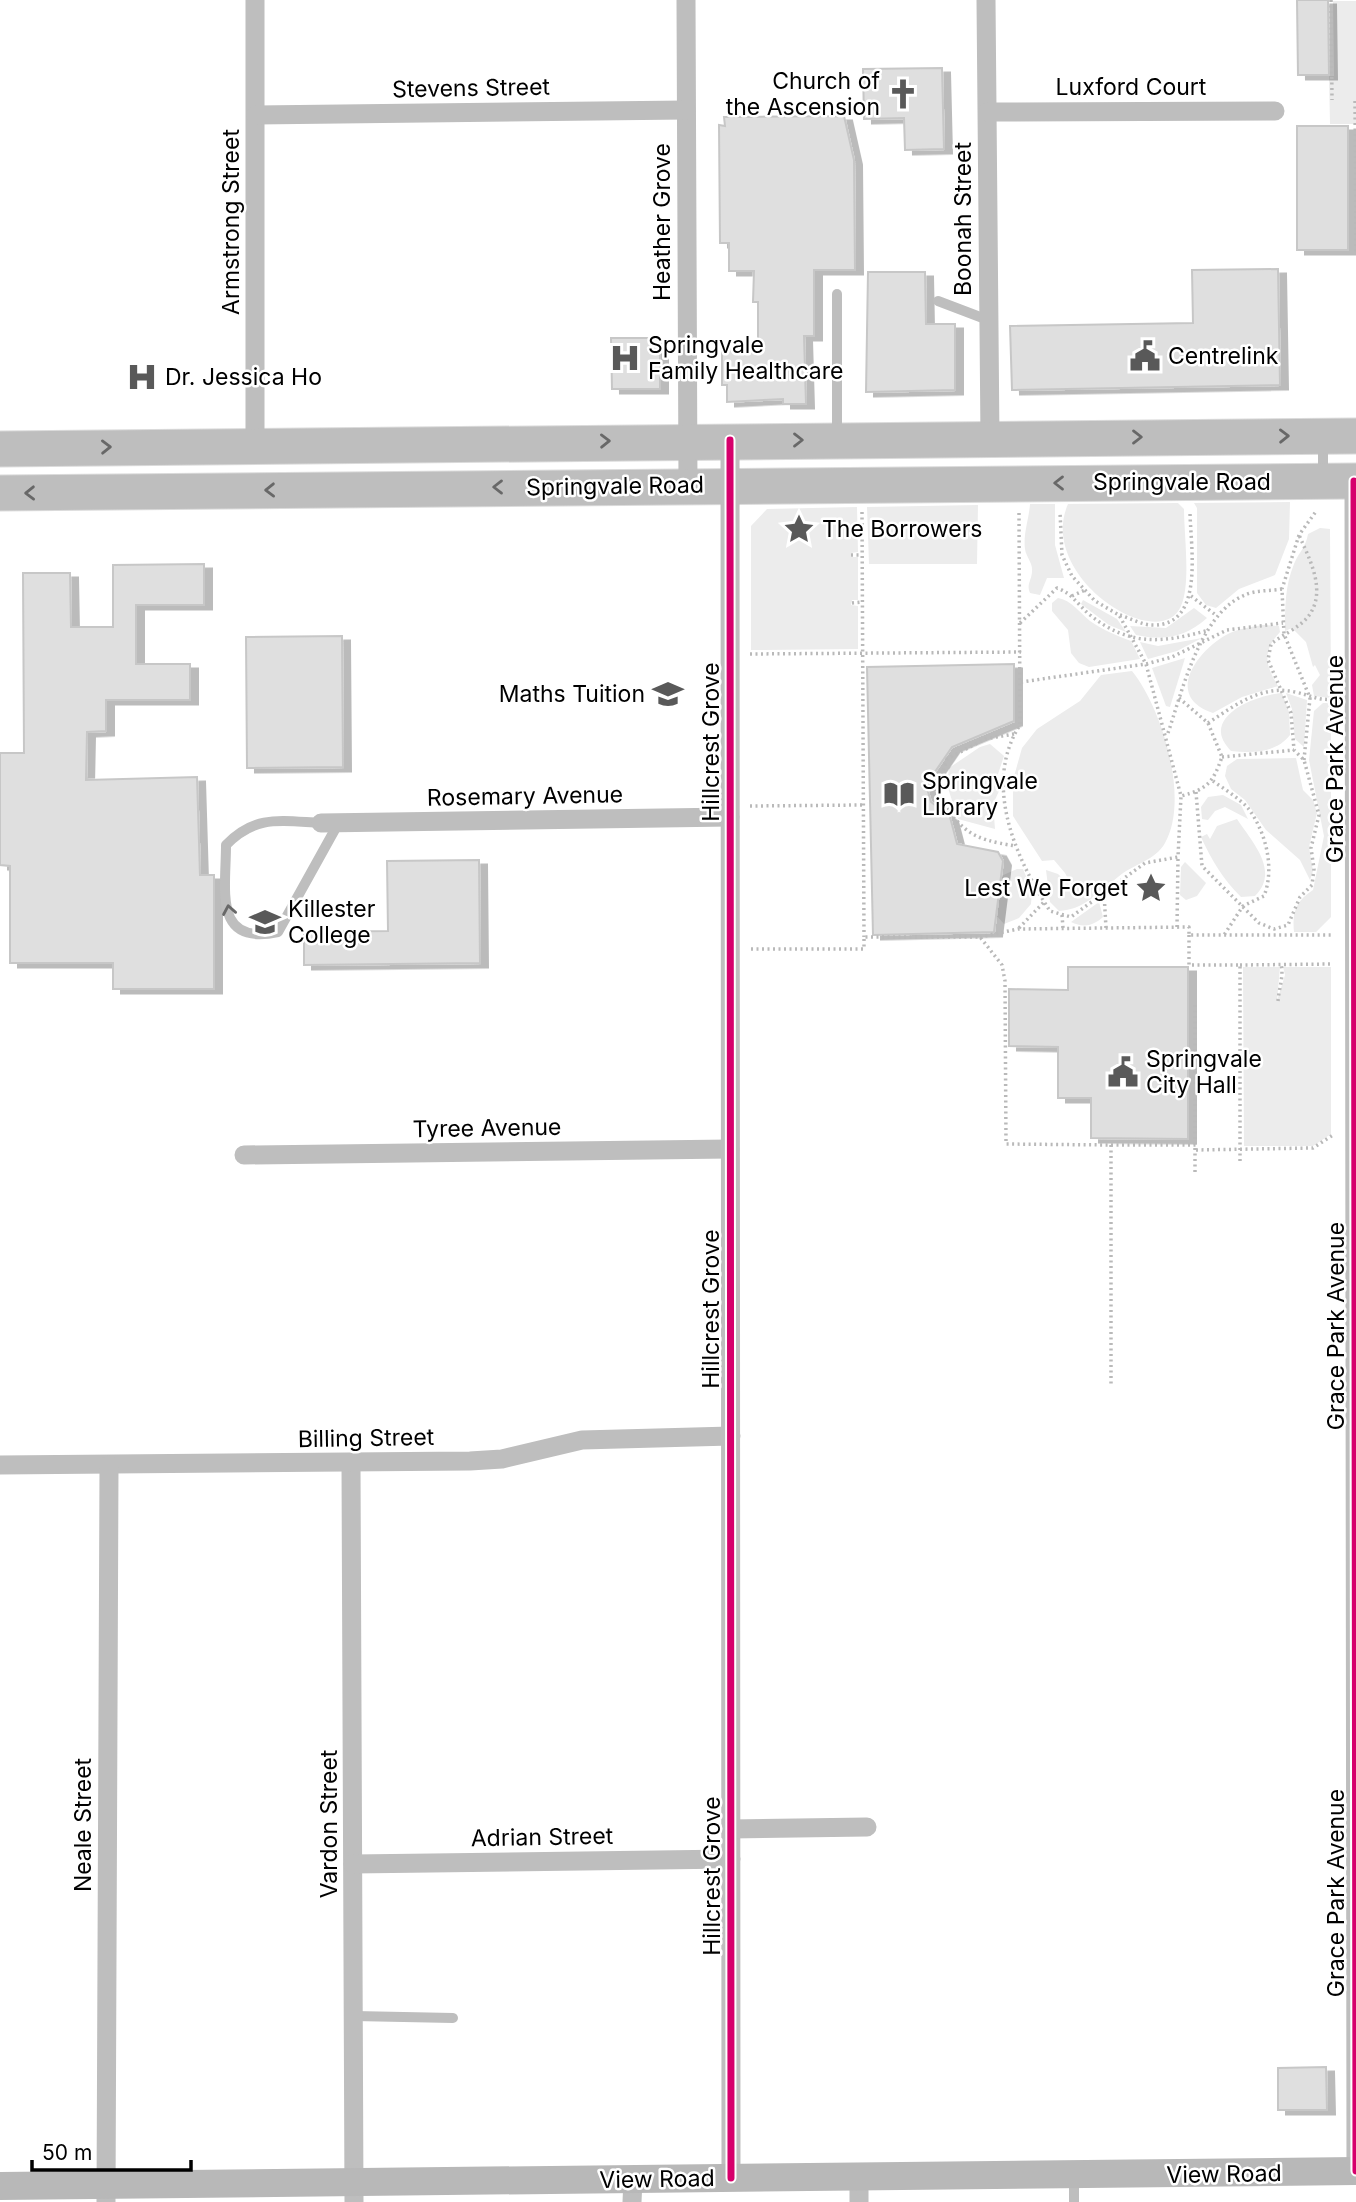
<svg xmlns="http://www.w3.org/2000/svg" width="1356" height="2202" viewBox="0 0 1356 2202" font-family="Inter,sans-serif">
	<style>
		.green { fill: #ececec }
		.building { fill: #dfdfdf; stroke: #c7c7c7; stroke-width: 2; filter: url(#shadow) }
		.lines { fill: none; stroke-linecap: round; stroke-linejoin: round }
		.highway-casing { stroke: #dbdbdb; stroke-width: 37 }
		.path { stroke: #b9b9b9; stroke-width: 3.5; stroke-dasharray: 2 3.5; stroke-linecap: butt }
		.lane { stroke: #bebebe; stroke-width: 10 }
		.street { stroke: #bebebe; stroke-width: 19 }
		.secondary { stroke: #b8b8b8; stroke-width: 28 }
		.highway { stroke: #bebebe; stroke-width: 35 }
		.cycleway-casing { stroke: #fff; stroke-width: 11 }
		.cycleway { stroke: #d6006c; stroke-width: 7 }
		.oneway { stroke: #686868 }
		.labels { text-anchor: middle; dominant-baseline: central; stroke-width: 5; stroke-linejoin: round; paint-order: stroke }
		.poi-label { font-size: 23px; fill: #000; stroke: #fff; text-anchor: start }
		.street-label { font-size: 23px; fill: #000; stroke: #fff }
	</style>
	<defs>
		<filter id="shadow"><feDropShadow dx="8" dy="4.5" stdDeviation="0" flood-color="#0004"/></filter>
	</defs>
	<rect width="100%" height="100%" fill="#fff"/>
	<g class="green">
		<path d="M1333,1h23v123h-26l-1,-48h5z"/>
		<path d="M1290,502l-1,37 -14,36 -36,14 -23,19 -10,-3 -9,-12v-85l-3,-5z"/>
		<path d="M1178,503l6,6c0,26 7,74 -3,97 -21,50 -145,-29 -113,-102z"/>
		<path d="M1030,504h25v41l9,33h-17l-7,17 -10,-2c-4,-9 2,-13 2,-22 1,-8 -6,-14 -7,-22 -2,-15 4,-30 5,-45z"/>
		<path d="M978,505l-1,59h-108l-2,-57z"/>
		<path d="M857,507l1,45 -7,1v4h7v43h-6l-1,5 7,1v43l-107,1v-124l16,-17z"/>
		<path d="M1320,528l10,1 1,169 -17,-2 -2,-11 8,-10 -5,-10 -2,2 -7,-25 -14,-14 -7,3c0,-25 0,-45 9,-67 5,-12 12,-17 14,-30z"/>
		<path d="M1058,598c13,2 22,15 32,23 13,9 27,15 41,20l9,18 -51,8 -10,-4 -8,-10 -3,-23 -16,-19v-8z"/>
		<path d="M1083,600l34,19 9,13 -17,-7 -28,-21z"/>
		<path d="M1194,608l13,10c-21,19 -43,23 -71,17l-6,-9 36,2z"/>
		<path d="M1263,625l16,1 1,6c-18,19 -15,33 -2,54l-36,11 -29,16c-49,-16 -17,-61 13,-78 10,-6 25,-8 37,-10z"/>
		<path d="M1202,638l-25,13 -29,8 -8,-17 18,4z"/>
		<path d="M1185,658l-15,49 -4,-1 -14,-38z"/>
		<path d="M1132,671c30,37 58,128 33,172 -10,18 -32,21 -47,34 -18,15 -35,33 -59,34l-9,-9 -4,-32 12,4 15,14 -8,-15 -11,-13 -12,1 -29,-45v-36l9,-32 15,-19 43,-28 21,-26z"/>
		<path d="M1282,693l7,19 1,23c-14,18 -37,18 -59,16 -33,-33 23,-56 51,-58z"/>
		<path d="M1286,693l21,7 -3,47 -9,-8 -3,-30z"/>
		<path d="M1323,703h8v214l-15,15h-22c-2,-20 2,-31 19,-42l11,-54 -15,-76 5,-49z"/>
		<path d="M990,744l14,12 -6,18 2,15 -7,15 2,25 -37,-10 -11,-34 2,-17 31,-21z"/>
		<path d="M1296,758l7,32 10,10 4,13 -8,34 4,24 -3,9 -10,-20 -34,-30 -21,-30 -14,-11 -6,-13 2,-10 10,-7z"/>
		<path d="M1223,795l18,10 7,14 -23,-12 -10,4 -7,9 -6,-1 -1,-12 7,-10z"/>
		<path d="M1237,819c16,24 43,52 18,77l-14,1c-18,-18 -29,-36 -40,-60l6,-3 3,5 7,-13z"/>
		<path d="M1185,862l21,21 -9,13 -11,4 -6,-5 1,-28z"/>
		<path d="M1017,869h6l9,22 -1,13 -12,14 -15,6 -8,-9 5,-39z"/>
		<path d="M1099,902l4,15c-10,9 -20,11 -32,5z"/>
		<path d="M1243,967h37l-3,34 8,-26 -2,-8h48v167l-18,12h-69z"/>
	</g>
	<g class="building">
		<path d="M1297,0h31l1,75h-31z"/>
		<path d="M942,68l2,81 -39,1 -1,-32 -40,1 -1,-50z"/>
		<path d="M844,116l10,44 1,110h-41v66h-10l2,68h-23v-5l-56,3v-17h-5v-38l36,1v-46h-5l1,-31h-25v-28h-9l-1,-118 6,1 -1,-9z"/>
		<rect x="1297" y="126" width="51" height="124"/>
		<path d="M1278,269l2,116 -268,5 -2,-64 183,-3 -1,-53z"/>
		<path d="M868,272h57l1,52h29v66l-89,2z"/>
		<path d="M611,338h49v51h-48z"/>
		<path d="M204,564v41h-68v59h54v36h-84v31l-19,1 -1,48 111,-3 3,98h14v114h-101v-26h-103v-97l-10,-1v-112h24l-1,-180h47l1,54h42v-62z"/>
		<path d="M342,636l1,131 -96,1 -1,-131z"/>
		<path d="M1014,664v57l-62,26 -26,38 5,17 19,15 7,27 41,8 5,9 -9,71 -121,3 -6,-268z"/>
		<path d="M479,860l1,103 -176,2v-33l84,-1 -1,-70z"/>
		<path d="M1068,967h120v172l-97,-1v-40h-33v-51l-49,-1v-57l59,1z"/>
		<path d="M1326,2067l1,43h-49v-42z"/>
	</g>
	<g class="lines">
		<g class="highway-casing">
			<g id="highway">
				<path d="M0,449l1356,-13"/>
				<path d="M0,493l1356,-12"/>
			</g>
		</g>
		<g class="path">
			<path d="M1331,0l1,100"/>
			<path d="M1355,101l1,151"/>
			<path d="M862,512l2,425"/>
			<path d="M1019,513l1,212c-38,59 -4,134 30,186l21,6 74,-54 33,-6 3,-61 -35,-132 -27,-49 -24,-14 -23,-25 -10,-21 -2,-43"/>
			<path d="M851,555h11"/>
			<path d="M1072,596l13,-6"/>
			<path d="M1191,596l26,20"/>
			<path d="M852,603l10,-1"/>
			<path d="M1120,615c10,3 22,10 32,10 54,2 38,-80 38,-114"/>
			<path d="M1020,623l37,-35c15,5 21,17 33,27 40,32 73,28 119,15"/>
			<path d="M750,654l271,-2"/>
			<path d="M1021,682l125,-18 26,-7 55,-27 56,-7"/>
			<path d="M1179,698l29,25 14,34c-9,25 -14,32 -41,39"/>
			<path d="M1208,723c26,-17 54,-39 87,-31 15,3 23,9 38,7"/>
			<path d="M1168,733c14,-41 32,-120 77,-138 10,-5 26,-4 37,-6"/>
			<path d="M1014,734l-29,5 -38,20 -11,33c26,39 33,47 80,54"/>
			<path d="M1222,757l72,-7"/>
			<path d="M1304,760l6,-62 -26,-64 -2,-45 17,-54 18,-25"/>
			<path d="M1213,781c11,8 26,17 35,27 18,24 27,60 16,88l-21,10 -19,29"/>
			<path d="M1196,792l6,74 57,57 15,6 14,-4 12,-28 12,-12 2,-16 -3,-21 8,-33 -15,-55 -10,-10 -3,-37 -23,-53 3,-16c11,-9 26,-15 36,-26 21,-25 3,-58 -8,-83"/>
			<path d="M750,806l113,-1"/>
			<path d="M1104,893l2,35"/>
			<path d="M1062,915l1,13"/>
			<path d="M1177,927l1,-70"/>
			<path d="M1019,928l25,-26"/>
			<path d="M1189,935v30h51v196"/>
			<path d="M980,937l38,-8 171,-2v8h144"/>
			<path d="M751,949h113v-12h116l22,28 3,16 1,163 105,1v240"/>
			<path d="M1240,965l93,-1"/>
			<path d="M1278,1001c1,-13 6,-25 3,-37"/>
			<path d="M1195,1005v169"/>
			<path d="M1111,1145h85"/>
			<path d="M1196,1150l117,-2 20,-13"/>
		</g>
		<g class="lane">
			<path d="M837,294v142"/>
			<path d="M938,301l50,19"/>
			<path d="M1323,442v34"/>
			<path d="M321,823c-39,-2 -65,-9 -95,22 0,46 -13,101 52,87l60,-108"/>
			<path d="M354,2016l99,2"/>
			<path d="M1074,2178v24"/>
		</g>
		<g class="street">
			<path d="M255,0v445"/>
			<path d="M686,0l2,485"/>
			<path d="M986,0l4,439"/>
			<path d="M988,112l287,-1"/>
			<path d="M256,115l430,-5"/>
			<path d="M730,440l1,1738"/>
			<path d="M1354,481l2,1690"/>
			<path d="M321,823l409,-6"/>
			<path d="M244,1155l486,-6"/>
			<path d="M351,1464l3,738"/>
			<path d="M0,1465l470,-4 32,-2 80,-19 149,-4"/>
			<path d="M731,1829l136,-2"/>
			<path d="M353,1864l378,-5"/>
			<path d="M106,2202l3,-737"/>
			<path d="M632,2202l1,-23"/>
			<path d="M859,2202v-24"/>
		</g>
		<path class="secondary" d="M0,2186l1356,-15"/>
		<use href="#highway" class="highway"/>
		<g class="cycleway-casing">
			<g id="cycleway">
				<path d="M730,440l1,1738"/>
				<path d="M1354,481l2,1690"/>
			</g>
		</g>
		<use href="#cycleway" class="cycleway"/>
	</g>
	<defs><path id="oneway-chevron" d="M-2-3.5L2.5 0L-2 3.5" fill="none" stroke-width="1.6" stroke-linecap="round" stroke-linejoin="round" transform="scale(1.75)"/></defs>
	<g class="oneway">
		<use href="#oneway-chevron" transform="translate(1284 436) rotate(-1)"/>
		<use href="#oneway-chevron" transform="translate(1137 437)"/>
		<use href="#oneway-chevron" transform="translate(798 440)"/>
		<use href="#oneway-chevron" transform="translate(605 441) rotate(-1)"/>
		<use href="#oneway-chevron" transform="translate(106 447) rotate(-1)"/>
		<use href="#oneway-chevron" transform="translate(1059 483) rotate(180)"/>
		<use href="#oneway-chevron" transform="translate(498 487) rotate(180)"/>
		<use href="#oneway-chevron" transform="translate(270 490) rotate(179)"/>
		<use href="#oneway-chevron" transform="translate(30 493) rotate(179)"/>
		<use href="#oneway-chevron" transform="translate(229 910) rotate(-100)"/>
	</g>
	<defs>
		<g id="church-bare" transform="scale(2.415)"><path d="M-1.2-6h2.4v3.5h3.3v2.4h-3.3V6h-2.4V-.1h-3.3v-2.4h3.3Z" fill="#595959" stroke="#fff" stroke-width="2.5" paint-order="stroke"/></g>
		<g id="civic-bare" transform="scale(2.415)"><path d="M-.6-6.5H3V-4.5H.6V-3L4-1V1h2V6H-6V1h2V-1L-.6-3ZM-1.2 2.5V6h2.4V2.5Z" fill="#595959" stroke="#fff" stroke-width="2.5" paint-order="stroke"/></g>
		<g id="hospital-bare" transform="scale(2.415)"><path d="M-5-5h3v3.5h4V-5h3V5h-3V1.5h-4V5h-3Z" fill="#595959" stroke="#fff" stroke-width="2.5" paint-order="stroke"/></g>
		<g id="sight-bare" transform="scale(2.415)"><path d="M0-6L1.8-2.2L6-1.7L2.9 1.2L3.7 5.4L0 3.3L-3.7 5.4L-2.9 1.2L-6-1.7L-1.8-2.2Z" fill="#595959" stroke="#fff" stroke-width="2.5" paint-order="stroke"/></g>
		<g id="university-bare" transform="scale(2.415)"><path d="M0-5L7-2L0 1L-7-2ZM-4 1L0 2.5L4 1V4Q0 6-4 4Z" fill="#595959" stroke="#fff" stroke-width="2.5" paint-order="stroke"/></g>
		<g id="library-bare" transform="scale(2.415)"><path d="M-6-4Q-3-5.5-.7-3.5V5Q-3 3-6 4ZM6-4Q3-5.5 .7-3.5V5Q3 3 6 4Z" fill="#595959" stroke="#fff" stroke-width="2.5" paint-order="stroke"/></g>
		<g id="school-bare" transform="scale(2.415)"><path d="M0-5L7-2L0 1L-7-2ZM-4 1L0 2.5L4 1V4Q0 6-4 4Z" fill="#595959" stroke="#fff" stroke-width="2.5" paint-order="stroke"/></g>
	</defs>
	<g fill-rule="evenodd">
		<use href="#church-bare" x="903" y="94"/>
		<use href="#civic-bare" x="1145" y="356"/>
		<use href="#hospital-bare" x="625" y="358"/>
		<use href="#hospital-bare" x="142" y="377"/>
		<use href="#sight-bare" x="799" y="529"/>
		<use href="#university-bare" x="668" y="694"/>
		<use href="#library-bare" x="899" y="794"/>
		<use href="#sight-bare" x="1151" y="888"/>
		<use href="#school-bare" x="265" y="922"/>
		<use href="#civic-bare" x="1123" y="1072"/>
	</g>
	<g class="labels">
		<g class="poi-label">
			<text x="880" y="81" text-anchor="end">Church of<tspan x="880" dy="26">the Ascension</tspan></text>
			<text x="648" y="345">Springvale<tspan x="648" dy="26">Family Healthcare</tspan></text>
			<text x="1168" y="356">Centrelink</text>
			<text x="165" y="377">Dr. Jessica Ho</text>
			<text x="822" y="529">The Borrowers</text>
			<text x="645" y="694" text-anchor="end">Maths Tuition</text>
			<text x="922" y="781">Springvale<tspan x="922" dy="26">Library</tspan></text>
			<text x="1128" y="888" text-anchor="end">Lest We Forget</text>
			<text x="288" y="909">Killester<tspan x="288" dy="26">College</tspan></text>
			<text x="1146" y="1059">Springvale<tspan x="1146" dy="26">City Hall</tspan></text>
		</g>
		<g class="street-label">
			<text x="1131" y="87">Luxford Court</text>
			<text transform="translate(471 88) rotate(-1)">Stevens Street</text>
			<text transform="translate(963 219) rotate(-90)">Boonah Street</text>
			<text transform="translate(231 222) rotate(-90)">Armstrong Street</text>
			<text transform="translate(662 222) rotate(-90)">Heather Grove</text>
			<text x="1182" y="482">Springvale Road</text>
			<text transform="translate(615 486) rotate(-1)">Springvale Road</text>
			<text transform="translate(711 742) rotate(-90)">Hillcrest Grove</text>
			<text transform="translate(1335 759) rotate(-90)">Grace Park Avenue</text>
			<text transform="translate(525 796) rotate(-1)">Rosemary Avenue</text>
			<text transform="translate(487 1128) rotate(-1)">Tyree Avenue</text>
			<text transform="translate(711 1309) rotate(-90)">Hillcrest Grove</text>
			<text transform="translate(1336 1326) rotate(-90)">Grace Park Avenue</text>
			<text transform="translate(366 1438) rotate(-1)">Billing Street</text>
			<text transform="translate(329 1824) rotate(-90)">Vardon Street</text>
			<text transform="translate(83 1825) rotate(-90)">Neale Street</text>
			<text transform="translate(542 1837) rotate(-1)">Adrian Street</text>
			<text transform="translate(712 1876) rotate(-90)">Hillcrest Grove</text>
			<text transform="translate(1336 1893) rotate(-90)">Grace Park Avenue</text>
			<text transform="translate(1224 2174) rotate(-1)">View Road</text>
			<text transform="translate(657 2179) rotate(-1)">View Road</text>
		</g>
	</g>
	<path d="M32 2160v10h159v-10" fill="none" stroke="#000000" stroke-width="3.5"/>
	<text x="42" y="2160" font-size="21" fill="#000000" stroke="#ffffff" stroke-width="5" paint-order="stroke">50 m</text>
</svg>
